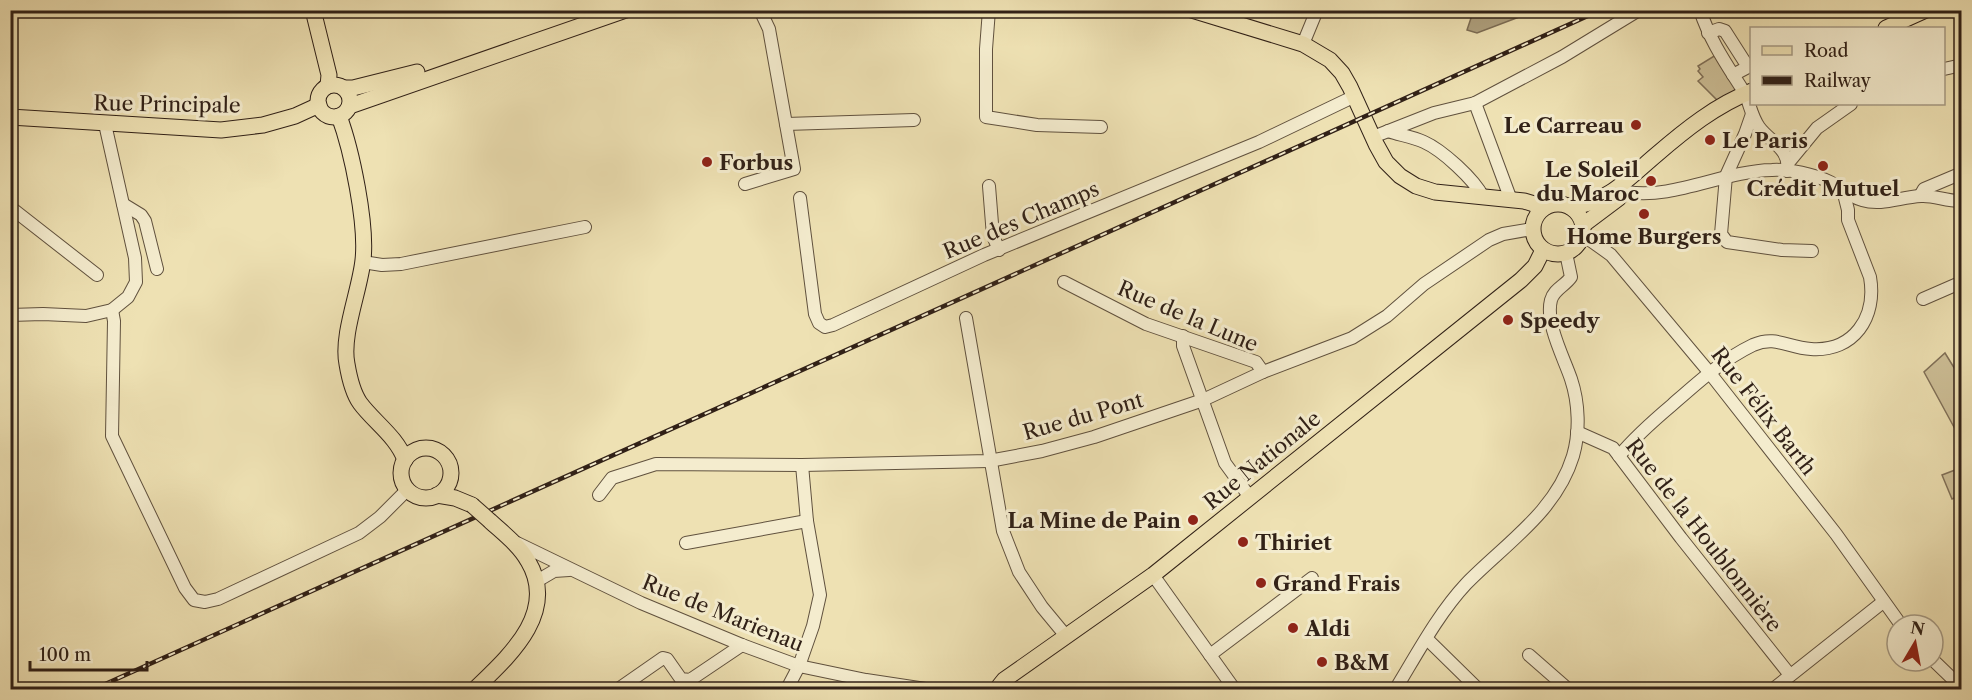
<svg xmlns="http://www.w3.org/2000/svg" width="1972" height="700" viewBox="0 0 1972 700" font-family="'Libre Caslon Text',serif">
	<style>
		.green { fill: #cec098; stroke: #807058; stroke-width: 1.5 }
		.water { fill: #aea07e; stroke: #7c6d55; stroke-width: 1.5 }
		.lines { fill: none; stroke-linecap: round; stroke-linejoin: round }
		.minor-casing { stroke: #60513e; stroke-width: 14 }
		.major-casing { stroke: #312117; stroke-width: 17 }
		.minor { stroke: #f4ecce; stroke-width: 12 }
		.major { stroke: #eee1b3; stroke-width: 15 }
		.rail-casing { stroke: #312117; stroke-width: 4.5 }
		.rail { stroke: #f4ecce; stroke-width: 2; stroke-dasharray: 7; stroke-linecap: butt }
		.major-bridge-casing { stroke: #312117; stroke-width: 17; stroke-linecap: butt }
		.major-bridge { stroke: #eee1b3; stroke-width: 15 }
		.poi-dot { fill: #8f2418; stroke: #f4ecce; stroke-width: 2 }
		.labels { text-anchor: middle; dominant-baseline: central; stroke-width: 6; stroke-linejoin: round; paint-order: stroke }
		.street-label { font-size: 21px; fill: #312117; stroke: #f4ecce }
		.poi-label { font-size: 21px; font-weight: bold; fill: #312117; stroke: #f4ecce; text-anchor: start }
	</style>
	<rect width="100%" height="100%" fill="#eee1b3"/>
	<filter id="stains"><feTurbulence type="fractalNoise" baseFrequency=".00333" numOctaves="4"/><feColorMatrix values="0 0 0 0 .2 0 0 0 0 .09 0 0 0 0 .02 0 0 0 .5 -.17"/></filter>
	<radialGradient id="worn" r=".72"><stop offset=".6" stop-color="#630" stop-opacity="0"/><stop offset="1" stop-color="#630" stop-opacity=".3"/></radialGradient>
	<g class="green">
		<path d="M1719,53l23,38 -22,12 -22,-22 5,-4 -5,-6 2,-2 -2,-3z"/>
		<path d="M1945,353l16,26v61l-37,-68z"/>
		<path d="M1955,470l6,16v9l-9,4 -10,-24z"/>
	</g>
	<path class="water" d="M1470,11h65l-58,22 -10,-3 5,-15z"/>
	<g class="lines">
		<g class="minor-casing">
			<g id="minor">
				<path d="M989,10l-3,39v68l51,8 64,2"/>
				<path d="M1700,10c10,31 27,55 44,82 6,11 7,24 15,35 11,15 32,22 28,44"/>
				<path d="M1708,33l11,-4 6,2 23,36 -15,8"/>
				<path d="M1303,44l14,-34"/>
				<path d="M1944,69l18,-4"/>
				<path d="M1475,103l36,97"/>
				<path d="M1752,114l-7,20 -19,42 -5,58 6,8 55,8 30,1"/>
				<path d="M786,124l128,-4"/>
				<path d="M1388,131c12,4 25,6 36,11 18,8 50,37 59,55"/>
				<path d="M1373,137l61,-24 41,-10 87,-46 77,-47"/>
				<path d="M1789,162l28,-34 34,-24"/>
				<path d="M745,184l49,-15 -25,-140 -9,-19"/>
				<path d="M989,186l4,50 6,14"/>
				<path d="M1627,192c45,8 97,-21 145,-22 18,-1 41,4 58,12 11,5 20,15 32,18 20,6 38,-3 59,-4 13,-1 27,6 41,5"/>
				<path d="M1920,196l4,-7 38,-16"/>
				<path d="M800,198l15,116 4,9 6,4 8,-2 151,-70 275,-113 96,-46"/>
				<path d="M123,204l18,11 4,6 12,48"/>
				<path d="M10,207l87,68"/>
				<path d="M1583,235l28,20 98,117 127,162 65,91"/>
				<path d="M363,262l19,3 19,-1 184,-37"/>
				<path d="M1064,282l82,42 110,38 7,10"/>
				<path d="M1923,299l39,-17"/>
				<path d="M112,310l2,11 -2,115 73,152 9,12 11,2 13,-3 141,-66 21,-16 28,-28"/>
				<path d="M10,315l33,-1 43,2 26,-6 16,-13 8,-15 -1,-24 -30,-134"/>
				<path d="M966,318l37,213 16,41 23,35 24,29"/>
				<path d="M1183,336v10l42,117 24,33"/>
				<path d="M1577,432l36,16 68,90 109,137"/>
				<path d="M1619,456c16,-19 34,-35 53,-51 25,-22 50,-45 81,-60 23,-10 35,3 58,4 43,3 66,-32 59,-72l-22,-57v-10l-5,-20"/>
				<path d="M599,495l13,-17 44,-14 146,1 187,-4 53,-10 52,-14 109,-37 60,-28 89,-34 35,-22 37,-32 65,-44 14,-6 29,-5"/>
				<path d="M517,543l124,60 101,42 57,21 67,14 66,10"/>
				<path d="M686,543l121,-22"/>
				<path d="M1153,575l82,115"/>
				<path d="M537,581l17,-10 15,-1"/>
				<path d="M1427,639l52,51"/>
				<path d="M1210,655l102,-77"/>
				<path d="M1529,655l40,35"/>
				<path d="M1933,660l29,28"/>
				<path d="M617,690l46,-32 4,1 14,20 9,1 52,-35"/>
				<path d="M785,690l3,-3 11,-21 14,-40 7,-31 -13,-74 -5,-56"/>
				<path d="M1395,690c22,-36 43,-76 71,-106 39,-40 90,-72 107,-128 7,-24 6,-53 -2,-77 -7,-21 -26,-56 -20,-79 3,-11 14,-14 20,-23l-5,-24"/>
				<path d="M1772,690l111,-88"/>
			</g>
		</g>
		<g class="major-casing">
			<g id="major">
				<path d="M313,10l16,65 -1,11"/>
				<path d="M1192,10l111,34 27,16 12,13 8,14 26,57 10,18 14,14 16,10 19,6 89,9 10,3 6,6"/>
				<path d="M1886,28l40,-18"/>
				<circle cx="334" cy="101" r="16"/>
				<path d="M344,88h9l64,-16"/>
				<path d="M350,106l276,-96"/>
				<path d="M339,116c13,35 28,108 24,144 -3,30 -22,75 -16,104 2,12 6,29 13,39 14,19 37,34 45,57"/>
				<path d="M10,117l211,13 42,-5 32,-9 24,-11"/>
				<circle cx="1558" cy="229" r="25"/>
				<path d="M1571,207c35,-3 60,-31 85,-52 29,-25 60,-50 96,-64"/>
				<path d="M1583,225l36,-27"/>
				<circle cx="426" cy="473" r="25"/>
				<path d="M437,495l18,3 17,7"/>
				<path d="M474,690c34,-33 85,-77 54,-129 -9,-16 -25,-28 -38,-40"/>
				<path d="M996,690l8,-10 149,-105 368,-295 14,-14 8,-16"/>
			</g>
		</g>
		<use href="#minor" class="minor"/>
		<use href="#major" class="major"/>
		<g class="rail-casing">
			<path id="rail" d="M92,690l1509,-680"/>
		</g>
		<use href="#rail" class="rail"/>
		<g class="major-bridge-casing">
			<path id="major-bridge" d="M472,505l18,16"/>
		</g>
		<use href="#major-bridge" class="major-bridge"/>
	</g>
	<g class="poi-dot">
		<circle cx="1636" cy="125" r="6"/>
		<circle cx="1710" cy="140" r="6"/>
		<circle cx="707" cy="162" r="6"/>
		<circle cx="1823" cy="166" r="6"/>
		<circle cx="1651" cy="181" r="6"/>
		<circle cx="1644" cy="214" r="6"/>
		<circle cx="1508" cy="320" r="6"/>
		<circle cx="1193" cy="520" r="6"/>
		<circle cx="1243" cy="542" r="6"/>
		<circle cx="1261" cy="583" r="6"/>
		<circle cx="1293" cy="628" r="6"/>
		<circle cx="1322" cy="662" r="6"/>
	</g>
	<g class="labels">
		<g class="street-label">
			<text transform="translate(167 104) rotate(1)">Rue Principale</text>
			<text transform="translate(1021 220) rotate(-23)">Rue des Champs</text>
			<text transform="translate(1188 316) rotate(23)">Rue de la Lune</text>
			<text transform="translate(1764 411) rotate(52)">Rue Félix Barth</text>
			<text transform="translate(1083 416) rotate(-16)">Rue du Pont</text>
			<text transform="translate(1262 460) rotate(-39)">Rue Nationale</text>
			<text transform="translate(1704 535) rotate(52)">Rue de la Houblonnière</text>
			<text transform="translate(723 613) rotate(22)">Rue de Marienau</text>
		</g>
		<g class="poi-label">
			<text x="1624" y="125" text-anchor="end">Le Carreau</text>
			<text x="1722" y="140">Le Paris</text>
			<text x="719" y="162">Forbus</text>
			<text x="1639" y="169" text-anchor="end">Le Soleil<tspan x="1639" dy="24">du Maroc</tspan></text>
			<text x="1823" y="188" text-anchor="middle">Crédit Mutuel</text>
			<text x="1644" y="236" text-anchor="middle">Home Burgers</text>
			<text x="1520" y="320">Speedy</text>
			<text x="1181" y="520" text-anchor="end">La Mine de Pain</text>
			<text x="1255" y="542">Thiriet</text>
			<text x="1273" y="583">Grand Frais</text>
			<text x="1305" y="628">Aldi</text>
			<text x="1334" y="662">B&amp;M</text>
		</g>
	</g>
	<rect width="1972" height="700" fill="none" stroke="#eee1b3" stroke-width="36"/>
	<rect x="12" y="12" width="1948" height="676" fill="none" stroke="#312117" stroke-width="3"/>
	<rect x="18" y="18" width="1936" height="664" fill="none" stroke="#312117" stroke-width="1.5"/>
	<rect x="1750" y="27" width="195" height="78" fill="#f4ecce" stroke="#a69b85" stroke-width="1.5"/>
	<rect x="1762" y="46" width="30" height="9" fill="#eee1b3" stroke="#a69b85" stroke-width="1.5"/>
	<text x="1804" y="57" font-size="18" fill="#312117">Road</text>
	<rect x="1762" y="76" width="30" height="9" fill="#312117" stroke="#a69b85" stroke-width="1.5"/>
	<text x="1804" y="87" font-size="18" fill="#312117">Railway</text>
	<g transform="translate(1915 643) rotate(10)"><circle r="28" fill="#f4ecce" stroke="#a69b85" stroke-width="1.5"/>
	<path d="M0-4.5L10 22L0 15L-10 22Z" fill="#8f2418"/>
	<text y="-9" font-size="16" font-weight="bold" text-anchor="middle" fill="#312117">N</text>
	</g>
	<path d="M30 661v9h117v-9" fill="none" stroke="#312117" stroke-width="3"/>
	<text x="39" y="661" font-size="18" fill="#312117" stroke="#f4ecce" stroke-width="4.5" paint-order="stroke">100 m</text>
	<rect width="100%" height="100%" filter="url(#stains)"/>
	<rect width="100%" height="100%" fill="url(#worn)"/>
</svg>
